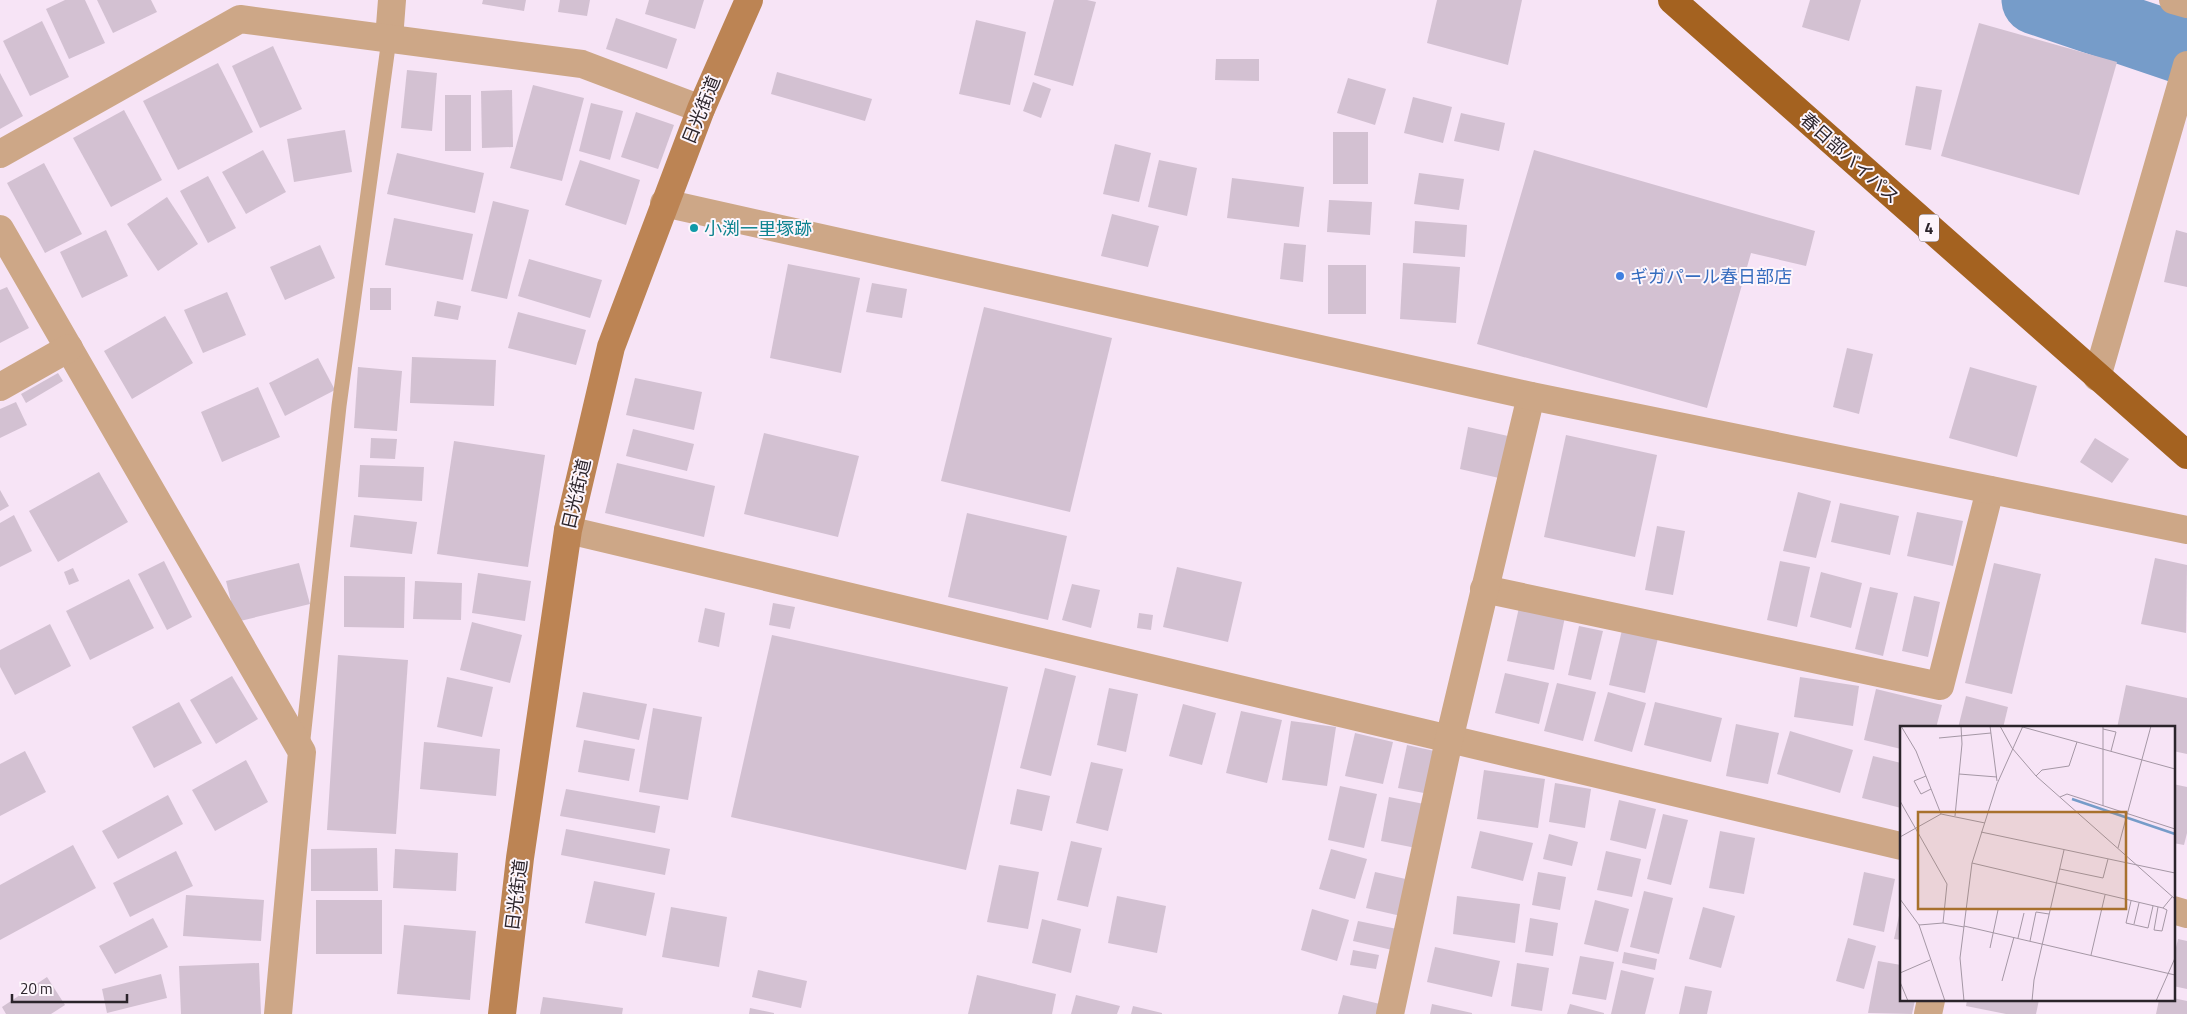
<svg xmlns="http://www.w3.org/2000/svg" width="2187" height="1014" viewBox="0 0 2187 1014" font-family="'Titillium Web','Noto Sans JP',sans-serif">
	<style>
		.lines { fill: none; stroke-linecap: round; stroke-linejoin: round }
		.river { stroke: #769cc9; stroke-width: 69 }
		.building { fill: #d3c1d2 }
		.service { stroke: #cda787; stroke-width: 15 }
		.minor { stroke: #cda787; stroke-width: 28 }
		.tertiary { stroke: #cda787; stroke-width: 28 }
		.secondary { stroke: #bc8454; stroke-width: 28 }
		.trunk { stroke: #a46220; stroke-width: 28 }
		.culture-dot { fill: #0f9aa8; stroke: #fdf5fc; stroke-width: 2 }
		.shop-dot { fill: #3f7fe0; stroke: #fdf5fc; stroke-width: 2 }
		.labels { text-anchor: middle; dominant-baseline: central; stroke-width: 4; stroke-linejoin: round; paint-order: stroke }
		.shield { fill: #fdf5fc; stroke: #6a636a; stroke-width: 1 }
		.shield-label { font-size: 16px; font-weight: bold; fill: #2b242b }
		.street-label { font-size: 18px; fill: #2b242b; stroke: #fdf5fc }
		.culture-label { font-size: 18px; fill: #0d838f; stroke: #fdf5fc; text-anchor: start }
		.shop-label { font-size: 18px; fill: #366cbe; stroke: #fdf5fc; text-anchor: start }
		.inset-river { fill: none; stroke: #769cc9; stroke-width: 2.5 }
		.inset-road { fill: none; stroke: #a597a5; stroke-width: 1 }
		.view { fill: #a8712d; fill-opacity: 0.15; stroke: #a8712d; stroke-width: 2.5 }
		.inset-edge { fill: none; stroke: #2b242b; stroke-width: 2.5 }
	</style>
	<rect width="100%" height="100%" fill="#f7e4f6"/>
	<g class="lines">
		<path class="river" d="M2036,0l151,51"/>
	</g>
	<g class="building">
		<path d="M65,0h20l20,43 -36,16 -23,-50z"/>
		<path d="M97,0h54l6,12 -44,21z"/>
		<path d="M483,0h43l-2,11 -42,-7z"/>
		<path d="M560,0h30l-3,16 -29,-4z"/>
		<path d="M649,0h55l-9,29 -50,-15z"/>
		<path d="M1054,0h33l9,2 -23,84 -39,-11z"/>
		<path d="M1437,0h85l-14,65 -81,-22z"/>
		<path d="M1810,0h51l-12,41 -47,-14z"/>
		<path d="M616,18l61,21 -10,30 -61,-20z"/>
		<path d="M976,20l50,12 -16,73 -51,-11z"/>
		<path d="M42,21l27,56 -39,19 -27,-55z"/>
		<path d="M1979,23l138,39 -38,133 -138,-39z"/>
		<path d="M273,46l29,63 -42,19 -28,-62z"/>
		<path d="M1216,59h43v22l-44,-1z"/>
		<path d="M218,63l35,69 -75,38 -35,-69z"/>
		<path d="M407,70l30,3 -5,58 -31,-3z"/>
		<path d="M777,72l95,27 -7,22 -94,-27z"/>
		<path d="M0,73l23,43 -23,13z"/>
		<path d="M1348,78l38,11 -11,36 -38,-12z"/>
		<path d="M1033,82l18,7 -10,29 -18,-7z"/>
		<path d="M533,85l51,13 -22,83 -52,-13z"/>
		<path d="M1916,86l26,4 -11,60 -26,-5z"/>
		<path d="M512,90l1,57 -31,1 -1,-57z"/>
		<rect x="445" y="95" width="26" height="56"/>
		<path d="M1413,97l39,10 -9,36 -39,-10z"/>
		<path d="M591,103l32,8 -13,49 -31,-9z"/>
		<path d="M124,110l38,70 -51,27 -38,-69z"/>
		<path d="M636,112l38,13 -16,44 -37,-12z"/>
		<path d="M1461,113l44,10 -6,28 -45,-10z"/>
		<path d="M345,130l7,42 -58,10 -7,-43z"/>
		<rect x="1333" y="132" width="35" height="52"/>
		<path d="M1115,144l36,9 -12,49 -36,-8z"/>
		<path d="M263,150l23,42 -40,22 -24,-42z"/>
		<path d="M1534,150l281,81 -9,35 -55,-13 -44,155 -230,-64z"/>
		<path d="M397,153l87,20 -9,40 -88,-19z"/>
		<path d="M580,160l60,20 -14,45 -61,-20z"/>
		<path d="M1159,160l38,8 -10,48 -39,-9z"/>
		<path d="M44,163l38,71 -37,19 -38,-70z"/>
		<path d="M1419,173l45,6 -5,31 -45,-6z"/>
		<path d="M208,176l28,52 -28,15 -28,-52z"/>
		<path d="M1232,178l72,9 -5,40 -72,-9z"/>
		<path d="M167,197l31,47 -40,27 -31,-47z"/>
		<path d="M1329,200l43,2 -2,33 -43,-3z"/>
		<path d="M493,201l36,9 -22,89 -36,-8z"/>
		<path d="M1112,214l47,12 -11,41 -47,-11z"/>
		<path d="M394,218l79,16 -10,46 -78,-15z"/>
		<path d="M1415,221l52,4 -2,32 -52,-4z"/>
		<path d="M106,230l22,46 -46,22 -22,-46z"/>
		<path d="M2176,230l11,3v54l-23,-5z"/>
		<path d="M1284,243l22,2 -3,37 -23,-3z"/>
		<path d="M320,245l15,33 -50,22 -15,-33z"/>
		<path d="M529,259l73,21 -12,38 -72,-22z"/>
		<path d="M1403,263l57,4 -4,56 -56,-4z"/>
		<path d="M788,264l72,14 -19,95 -71,-15z"/>
		<rect x="1328" y="265" width="38" height="49"/>
		<path d="M872,283l35,6 -5,29 -36,-6z"/>
		<path d="M7,287l22,41 -29,15v-53z"/>
		<rect x="370" y="288" width="21" height="22"/>
		<path d="M227,292l19,43 -43,18 -19,-43z"/>
		<path d="M437,301l24,5 -3,14 -24,-4z"/>
		<path d="M984,307l128,31 -42,174 -129,-31z"/>
		<path d="M518,312l68,18 -10,35 -68,-17z"/>
		<path d="M165,316l28,47 -61,36 -28,-48z"/>
		<path d="M1847,348l26,6 -14,60 -26,-7z"/>
		<path d="M412,357l84,3 -2,46 -84,-3z"/>
		<path d="M318,358l17,32 -50,26 -16,-33z"/>
		<path d="M358,367l44,4 -5,60 -43,-3z"/>
		<path d="M1970,367l67,19 -20,71 -68,-19z"/>
		<path d="M58,373l5,8 -37,22 -5,-9z"/>
		<path d="M635,378l67,14 -8,38 -68,-15z"/>
		<path d="M258,387l22,50 -58,25 -21,-50z"/>
		<path d="M16,402l11,23 -27,13v-29z"/>
		<path d="M1468,427l40,9 -9,42 -39,-9z"/>
		<path d="M633,429l61,15 -7,27 -61,-15z"/>
		<path d="M764,433l95,23 -21,81 -94,-23z"/>
		<path d="M1566,435l91,20 -22,102 -91,-20z"/>
		<path d="M371,438l26,1 -2,20 -25,-1z"/>
		<path d="M2095,438l34,21 -17,24 -32,-21z"/>
		<path d="M454,441l91,14 -17,112 -91,-13z"/>
		<path d="M617,463l98,23 -11,51 -99,-24z"/>
		<path d="M360,465l64,2 -2,34 -64,-4z"/>
		<path d="M99,472l29,50 -70,40 -29,-51z"/>
		<path d="M0,490l9,16 -9,5z"/>
		<path d="M1798,492l33,9 -15,57 -33,-7z"/>
		<path d="M1840,503l59,13 -9,39 -59,-13z"/>
		<path d="M1917,512l46,9 -10,45 -46,-10z"/>
		<path d="M967,513l100,23 -19,84 -100,-23z"/>
		<path d="M14,515l18,36 -32,16v-44z"/>
		<path d="M354,515l63,7 -5,32 -62,-7z"/>
		<path d="M1657,526l28,5 -12,64 -28,-5z"/>
		<path d="M2155,558l32,7 -1,68 -45,-9z"/>
		<path d="M164,561l28,56 -25,13 -29,-56z"/>
		<path d="M1780,561l30,6 -13,60 -30,-7z"/>
		<path d="M299,563l11,41 -74,18 -10,-41z"/>
		<path d="M1994,563l47,11 -29,120 -47,-11z"/>
		<path d="M1177,567l65,15 -14,60 -65,-15z"/>
		<path d="M73,568l6,13 -10,4 -5,-13z"/>
		<path d="M1821,572l41,11 -11,45 -41,-11z"/>
		<path d="M478,573l53,8 -6,40 -53,-8z"/>
		<path d="M344,576l61,1 -1,51 -60,-1z"/>
		<path d="M129,579l25,49 -64,32 -24,-49z"/>
		<path d="M415,581l47,2 -1,37 -48,-1z"/>
		<path d="M1072,584l28,6 -9,38 -29,-8z"/>
		<path d="M1870,587l28,6 -15,63 -28,-7z"/>
		<path d="M1914,596l26,6 -12,55 -26,-6z"/>
		<path d="M773,603l22,4 -5,22 -21,-4z"/>
		<path d="M1520,603l46,9 -12,58 -47,-9z"/>
		<path d="M705,608l20,5 -6,34 -21,-5z"/>
		<path d="M1139,613l14,2 -2,15 -14,-2z"/>
		<path d="M472,622l50,13 -12,48 -50,-13z"/>
		<path d="M50,624l21,42 -56,29 -15,-28v-17z"/>
		<path d="M1579,626l24,5 -12,49 -23,-5z"/>
		<path d="M1622,630l36,8 -13,55 -36,-8z"/>
		<path d="M772,635l236,52 -42,183 -235,-53z"/>
		<path d="M338,655l70,5 -12,174 -69,-4z"/>
		<path d="M1045,668l31,8 -25,100 -31,-8z"/>
		<path d="M1505,673l44,10 -10,41 -44,-11z"/>
		<path d="M232,676l26,43 -42,25 -26,-44z"/>
		<path d="M447,677l46,10 -11,50 -45,-10z"/>
		<path d="M1800,677l59,9 -6,40 -59,-9z"/>
		<path d="M1557,683l39,9 -13,49 -39,-10z"/>
		<path d="M2126,685l61,13v56l-14,-3v-23h-56z"/>
		<path d="M1109,688l29,6 -12,58 -29,-7z"/>
		<path d="M1876,689l66,16 -6,23h-35v21l-37,-9z"/>
		<path d="M583,692l64,12 -8,36 -63,-13z"/>
		<path d="M1608,692l38,11 -14,49 -38,-11z"/>
		<path d="M1966,696l42,11 -5,21h-45z"/>
		<path d="M179,702l23,41 -48,25 -22,-41z"/>
		<path d="M1655,702l67,16 -11,44 -67,-17z"/>
		<path d="M1183,704l33,9 -14,52 -33,-9z"/>
		<path d="M653,708l49,9 -14,83 -49,-8z"/>
		<path d="M1241,711l41,9 -15,63 -41,-10z"/>
		<path d="M1291,721l45,6 -9,59 -45,-6z"/>
		<path d="M1736,724l43,9 -11,51 -42,-8z"/>
		<path d="M1790,731l63,19 -13,43 -63,-19z"/>
		<path d="M1355,733l38,9 -10,42 -38,-8z"/>
		<path d="M584,740l51,9 -6,32 -51,-9z"/>
		<path d="M424,742l76,7 -4,47 -76,-7z"/>
		<path d="M1407,745l32,7 -10,42 -31,-6z"/>
		<path d="M25,751l21,41 -46,24v-52z"/>
		<path d="M1873,756l28,7v45l-39,-10z"/>
		<path d="M246,760l22,42 -53,29 -23,-41z"/>
		<path d="M1091,762l32,7 -15,62 -32,-8z"/>
		<path d="M1484,770l61,9 -7,49 -61,-9z"/>
		<path d="M1555,783l36,6 -6,39 -36,-6z"/>
		<path d="M2173,784l14,3v46l-3,12 -11,-2z"/>
		<path d="M1340,786l37,8 -13,54 -36,-8z"/>
		<path d="M566,789l94,17 -5,27 -95,-17z"/>
		<path d="M1017,789l33,7 -8,35 -32,-7z"/>
		<path d="M168,795l15,29 -65,35 -16,-28z"/>
		<path d="M1389,797l40,8 -8,44 -40,-8z"/>
		<path d="M1619,800l37,9 -10,40 -36,-9z"/>
		<path d="M1663,814l25,6 -17,65 -24,-6z"/>
		<path d="M566,829l104,20 -5,26 -104,-20z"/>
		<path d="M1480,831l53,12 -10,38 -52,-13z"/>
		<path d="M1720,831l35,7 -11,56 -35,-6z"/>
		<path d="M1549,834l29,8 -6,24 -29,-7z"/>
		<path d="M1071,841l31,7 -14,59 -31,-7z"/>
		<path d="M73,845l23,43 -96,52v-55z"/>
		<path d="M377,848l1,43h-67v-42z"/>
		<path d="M395,849l63,4 -2,38 -63,-3z"/>
		<path d="M1331,849l36,10 -12,40 -36,-10z"/>
		<path d="M176,851l17,35 -63,31 -17,-34z"/>
		<path d="M1606,851l35,8 -9,38 -35,-7z"/>
		<path d="M999,865l40,7 -11,57 -41,-7z"/>
		<path d="M1375,872l35,8 -9,36 -35,-8z"/>
		<path d="M1538,872l28,5 -6,33 -28,-5z"/>
		<path d="M1864,872l31,7 -11,53 -31,-7z"/>
		<path d="M594,881l61,12 -9,43 -61,-13z"/>
		<path d="M1644,891l29,7 -14,56 -29,-7z"/>
		<path d="M186,895l78,5 -3,41 -78,-5z"/>
		<path d="M1117,896l49,10 -9,47 -49,-10z"/>
		<path d="M1457,896l63,8 -5,39 -62,-9z"/>
		<rect x="316" y="900" width="66" height="54"/>
		<path d="M1595,900l34,9 -11,43 -34,-8z"/>
		<path d="M671,907l56,10 -8,50 -57,-10z"/>
		<path d="M1703,907l32,9 -14,52 -32,-9z"/>
		<path d="M1312,909l37,11 -12,41 -36,-11z"/>
		<path d="M1900,911h1v29l-7,-1z"/>
		<path d="M153,918l15,29 -53,27 -16,-28z"/>
		<path d="M1530,918l28,5 -5,33 -28,-4z"/>
		<path d="M1042,919l39,10 -10,44 -39,-10z"/>
		<path d="M1358,921l39,8 -5,21 -39,-9z"/>
		<path d="M404,925l72,6 -6,69 -73,-6z"/>
		<path d="M1848,938l28,8 -12,43 -28,-8z"/>
		<path d="M2178,939l9,2v48l-14,-3v-26z"/>
		<path d="M1435,947l65,14 -8,36 -65,-15z"/>
		<path d="M1353,950l26,5 -3,14 -26,-4z"/>
		<path d="M1624,952l33,7 -2,11 -33,-7z"/>
		<path d="M1580,956l34,6 -8,38 -34,-6z"/>
		<path d="M1878,961l23,4v35h14l-3,14 -44,-1z"/>
		<path d="M259,963l2,51h-80l-2,-48z"/>
		<path d="M1517,963l32,5 -7,43 -31,-5z"/>
		<path d="M758,970l49,11 -6,27 -49,-11z"/>
		<path d="M1621,970l33,8 -9,36h-34z"/>
		<path d="M161,974l6,24 -60,15 -5,-24z"/>
		<path d="M977,975l79,19 -4,20h-84z"/>
		<path d="M47,977l18,28 -14,9h-45l-4,-7z"/>
		<path d="M1685,986l27,5 -5,23h-28z"/>
		<path d="M1076,995l44,11 -3,8h-46z"/>
		<path d="M1343,995l41,10 -2,9h-44z"/>
		<path d="M543,997l80,11 -1,6h-82z"/>
		<path d="M2173,998l14,3v13h-31l3,-14h14z"/>
		<path d="M1967,1000h72l-3,14h-30l-40,-8z"/>
		<path d="M1432,1004l40,9v1h-42z"/>
		<path d="M1570,1004l34,9v1h-37z"/>
		<path d="M1133,1006l29,7v1h-31z"/>
		<path d="M750,1008l24,5v1h-25z"/>
	</g>
	<g class="lines">
		<path class="service" d="M302,748l37,-342 50,-367"/>
		<g class="minor">
			<path d="M389,39l3,-39"/>
			<path d="M0,154l240,-135 342,45 119,45"/>
			<path d="M0,229l302,523 -24,262"/>
			<path d="M2097,377l90,-312"/>
			<path d="M0,387l69,-39"/>
			<path d="M568,530l1333,316"/>
			<path d="M1484,589l456,97 50,-196"/>
			<path d="M2173,910l14,4"/>
			<path d="M1390,1014l59,-274 82,-344"/>
			<path d="M1928,1014l3,-14"/>
		</g>
		<g class="tertiary">
			<path d="M2173,0l14,4"/>
			<path d="M664,203l867,193 656,134"/>
		</g>
		<path class="secondary" d="M502,1014l18,-156 48,-328 43,-183 90,-238 48,-109"/>
		<path class="trunk" d="M1672,0l515,455"/>
	</g>
	<circle class="culture-dot" cx="694" cy="228" r="5"/>
	<circle class="shop-dot" cx="1620" cy="276" r="5"/>
	<g class="labels">
		<rect class="shield" x="1919" y="214.5" width="20" height="27" rx="4"/>
		<g class="shield-label">
			<text x="1929" y="228">4</text>
		</g>
		<g class="street-label">
			<text transform="translate(701 110) rotate(-68)">日光街道</text>
			<text transform="translate(1850 158) rotate(42)">春日部バイパス</text>
			<text transform="translate(576 494) rotate(-77)">日光街道</text>
			<text transform="translate(516 895) rotate(-83)">日光街道</text>
		</g>
		<g class="culture-label">
			<text x="704" y="228">小渕一里塚跡</text>
		</g>
		<g class="shop-label">
			<text x="1630" y="276">ギガパール春日部店</text>
		</g>
	</g>
	<g transform="translate(1900 726)">
		<rect width="275" height="275" fill="#f7e4f6"/>
		<path class="inset-river" d="M172,73l103,35"/>
		<path class="inset-road" d="M1,0l15,25 25,63M90,0l7,55M100,0l12,22 24,28 139,123M119,0l156,43M203,0v80M203,3l13,3 -5,19M39,12l52,-5M59,48l38,3M26,50l-12,5 7,13 10,-5M136,50l6,-6 27,-4 8,-24M160,71l7,-3 108,35M0,75l47,83 -4,39M55,90l7,-72 -1,-18M81,106l194,41M0,111l41,-23 44,9M218,122l33,-122M72,137l191,45 9,-11M160,143l43,9 5,-19M0,173l19,26 26,76M231,175l-5,22 22,5 5,-22M258,181l-4,23 8,1 5,-21 -4,-2M234,198l5,-21M19,199l24,-2 21,4M64,200l211,49M118,212l6,-25M130,215l6,-29 13,2M90,222l8,-38M191,229l14,-60M0,247l30,-13M102,255l12,-44M0,256l8,19M64,275l-4,-43 12,-95 25,-79 26,-58M132,275l2,-21 30,-130M256,275l19,-43"/>
		<path class="view" d="M18,86h208v97h-208z"/>
		<rect width="275" height="275" class="inset-edge"/>
	</g>
	<path d="M12 994v8h115v-8" fill="none" stroke="#2b242b" stroke-width="2.5"/>
	<text x="20" y="994" font-size="15" fill="#2b242b" stroke="#fdf5fc" stroke-width="4" paint-order="stroke">20 m</text>
</svg>
